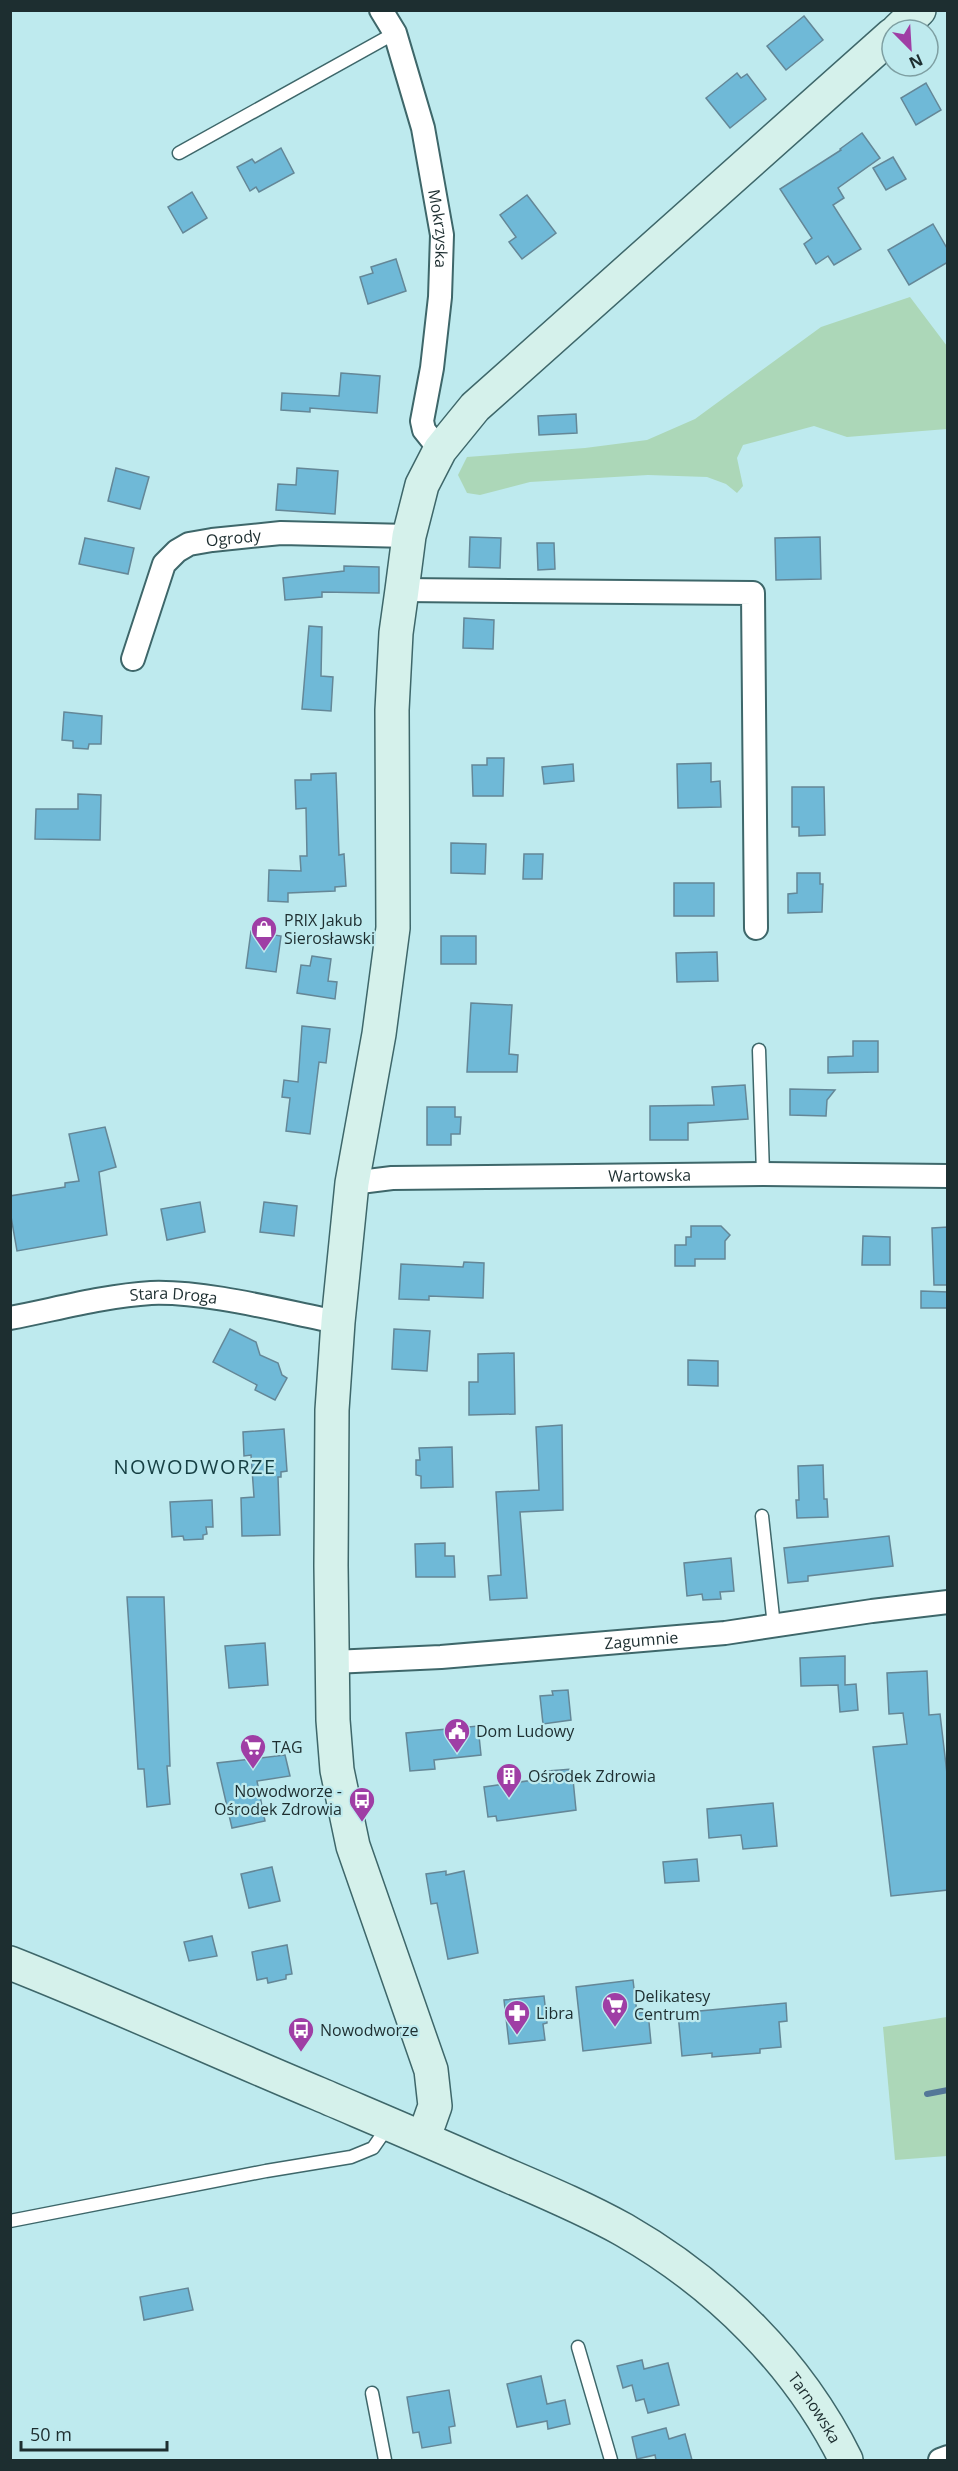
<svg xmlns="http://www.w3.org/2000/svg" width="958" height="2471" viewBox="0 0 958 2471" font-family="'Open Sans',sans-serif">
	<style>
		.green { fill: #acd7b8 }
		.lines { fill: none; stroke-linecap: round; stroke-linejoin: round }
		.stream { stroke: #547798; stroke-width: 6 }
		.building { fill: #6fb9d7; stroke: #648797; stroke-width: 1.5 }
		.lane-casing { stroke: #3e676a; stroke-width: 15 }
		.street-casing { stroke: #3e676a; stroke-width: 26 }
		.secondary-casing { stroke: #3e676a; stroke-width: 36 }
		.lane { stroke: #fff; stroke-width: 12 }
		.street { stroke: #fff; stroke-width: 22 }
		.secondary { stroke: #d5f1eb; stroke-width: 33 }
		.labels { text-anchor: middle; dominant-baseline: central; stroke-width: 4.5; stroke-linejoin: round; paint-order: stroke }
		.street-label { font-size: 16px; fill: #1d2e30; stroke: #beeaee }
		.poi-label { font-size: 16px; fill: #1d2e30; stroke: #beeaee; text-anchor: start }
		.quarter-label { font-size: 20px; letter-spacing: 1.5px; fill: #153f43; stroke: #beeaee }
	</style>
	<rect width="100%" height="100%" fill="#beeaee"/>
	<g class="green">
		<path d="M910,297l37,49v83l-100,8 -33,-11 -71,19 -6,13 6,28 -6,7 -11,-9 -19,-7 -59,-2 -118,7 -50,13 -13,-2 -9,-18 9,-18 118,-9 62,-8 48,-21 126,-92z"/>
		<path d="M947,2017v139l-52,4 -12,-133z"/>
	</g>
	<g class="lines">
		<path class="stream" d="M927,2094l21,-4"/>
	</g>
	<g class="building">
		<path d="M804,16l19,24 -37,30 -19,-24z"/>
		<path d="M737,73l4,5 6,-4 19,25 -36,29 -24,-30z"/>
		<path d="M926,83l15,27 -25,15 -15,-27z"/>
		<path d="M862,133l18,25 -42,30 6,10 -11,7 28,44 -27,16 -6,-9 -12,8 -12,-20 8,-6 -32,-49 61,-39 -1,-1z"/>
		<path d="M281,148l13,25 -35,19 -3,-5 -6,4 -13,-24 15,-8 3,4z"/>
		<path d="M893,157l13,22 -20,11 -13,-22z"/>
		<path d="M192,192l15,26 -24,15 -15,-26z"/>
		<path d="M527,195l29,38 -34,26 -13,-17 7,-5 -16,-22z"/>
		<path d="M933,224l15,26v12l-39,23 -21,-35z"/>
		<path d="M396,259l10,32 -38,13 -8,-27 13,-4 -2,-6z"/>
		<path d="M341,373l39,3 -3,37 -67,-5v4l-29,-2 1,-17 57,3z"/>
		<path d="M576,414l1,19 -38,2 -1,-19z"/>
		<path d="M116,468l33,9 -9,32 -32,-8z"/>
		<path d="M297,468l41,3 -3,43 -59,-4 2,-26 18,1z"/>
		<path d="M470,537l31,1 -1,30 -31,-1z"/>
		<path d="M820,537l1,42 -45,1 -1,-42z"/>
		<path d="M85,538l49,10 -6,26 -49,-10z"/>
		<path d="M537,543h17l1,26 -17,1z"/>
		<path d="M344,566l35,1v26l-57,-1v5l-37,3 -2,-22 61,-7z"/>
		<path d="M464,618l30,2 -1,29 -30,-1z"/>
		<path d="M309,626l13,1 -1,49 12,1 -2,34 -29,-2z"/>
		<path d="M64,712l38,4 -1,28h-12l-1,5 -15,-1v-7l-11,-1z"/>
		<path d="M487,758h17l-1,38h-30l-1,-31h15z"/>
		<path d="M711,763v19l9,-1 1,26 -43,1 -1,-44z"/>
		<path d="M573,764l1,17 -30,3 -2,-17z"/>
		<path d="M336,773l3,82 5,-1 2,32 -11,1v4l-47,2v9l-20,-1 1,-31 32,1 -1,-15h7l-1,-48 -10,1 -1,-29h16v-6z"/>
		<path d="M792,787h32l1,48 -26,1v-9h-7z"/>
		<path d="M78,794l23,1 -1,45 -65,-1 1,-30h42z"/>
		<path d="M451,843l35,1 -1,30 -34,-1z"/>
		<path d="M524,854h19l-1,25h-19z"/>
		<path d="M797,873h23v11h3l-1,28 -34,1v-19l9,-1z"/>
		<rect x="674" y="883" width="40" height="33"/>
		<path d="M251,931l30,5 -5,36 -30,-4z"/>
		<rect x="441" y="936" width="35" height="28"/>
		<path d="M717,952l1,29 -41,1 -1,-29z"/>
		<path d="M312,956l19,3 -3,22 9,1 -2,17 -38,-6 4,-28 9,1z"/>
		<path d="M471,1003l41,2 -3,49 9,1 -1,17h-50z"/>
		<path d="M302,1026l28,3 -4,34 -7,-1 -9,72 -24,-3 4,-33 -8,-1 2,-17 14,2z"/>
		<path d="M853,1041h25v31l-50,1v-16l25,-1z"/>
		<path d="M745,1085l3,34 -60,4v17h-38v-34l64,-1 -2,-18z"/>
		<path d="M790,1089l45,1 -8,10 -1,16 -36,-1z"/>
		<path d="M427,1107h28v10h6l-1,17h-9v11h-24z"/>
		<path d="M105,1127l11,40 -17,5 8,63 -90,16 -7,-40v-15l55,-9v-4l14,-2 -10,-47z"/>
		<path d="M200,1202l5,30 -38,8 -6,-31z"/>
		<path d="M264,1202l33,4 -3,30 -34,-4z"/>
		<path d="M691,1226h30l9,9 -5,6v18h-30v7h-20v-21h11v-8h5z"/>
		<path d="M948,1227v58h-14l-2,-57z"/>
		<path d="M863,1236l27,1v28h-28z"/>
		<path d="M464,1262l20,1 -1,35 -54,-2v4l-30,-1 2,-35 62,3z"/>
		<path d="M921,1291l27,1v16h-27z"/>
		<path d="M230,1329l26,13 4,13 18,8 4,12 5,3 -12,22 -20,-10 2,-5 -44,-23z"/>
		<path d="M394,1329l36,2 -3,40 -35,-2z"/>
		<path d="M514,1353l1,61 -46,1v-33h9v-28z"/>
		<path d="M688,1360l30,1v25l-30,-1z"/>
		<path d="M562,1425l1,85 -43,2 7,86 -37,2 -2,-24 13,-1 -5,-83 43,-2 -3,-63z"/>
		<path d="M284,1429l3,42 -6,1v5h-3l2,58 -38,1 -1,-38 13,-1 -3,-42 -7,1 -1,-24z"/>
		<path d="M452,1447l1,40 -32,1v-12l-5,-1v-15h4l-1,-12z"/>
		<path d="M823,1465l1,34h3l1,18 -31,1 -1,-18h3l-1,-34z"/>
		<path d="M212,1500l1,27h-7l1,7 -4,1v4l-19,1 -1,-4 -11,1 -2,-35z"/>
		<path d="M889,1536l4,30 -85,10v5l-20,2 -4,-35z"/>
		<path d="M445,1543v13h9l1,21h-39l-1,-33z"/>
		<path d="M731,1558l3,33 -14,1 1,7 -18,1 -1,-6 -15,2 -3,-33z"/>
		<path d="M127,1597h37l6,169h-3l3,38 -23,3 -3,-38h-6z"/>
		<path d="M265,1643l3,42 -39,3 -4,-42z"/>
		<path d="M845,1656v29l11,-1 2,26 -18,2 -2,-27 -37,1 -1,-28z"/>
		<path d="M927,1671l2,44 11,-1 8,68v108l-57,6 -18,-149 34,-3 -4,-31 -14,1 -2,-41z"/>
		<path d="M568,1690l3,30 -28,4 -3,-28 13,-1 -1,-4z"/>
		<path d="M478,1726l3,29 -47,5 1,9 -25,2 -4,-38z"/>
		<path d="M285,1755l5,21 -33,5 8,40 -33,7 -15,-65z"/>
		<path d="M572,1769l4,41 -79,11 -1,-5 -8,1 -4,-30 64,-9v-7z"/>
		<path d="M773,1803l4,43 -34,3 -2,-14 -32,3 -2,-29z"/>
		<path d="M697,1859l2,22 -34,2 -2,-21z"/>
		<path d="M272,1867l8,34 -31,7 -8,-34z"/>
		<path d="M446,1871v4l18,-4 14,82 -30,6 -11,-56 -6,1 -5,-30z"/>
		<path d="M212,1936l5,20 -28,5 -5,-19z"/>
		<path d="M287,1945l5,29 -6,1v4l-18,4 -1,-5 -10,2 -5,-28z"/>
		<path d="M633,1980l4,33 11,-1 3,31 -68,8 -7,-64z"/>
		<path d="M544,1996l3,27 -4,1 2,16 -36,4 -5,-44z"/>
		<path d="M786,2003l1,18 -8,1 2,25 -21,2v4l-48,4v-4l-30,3 -4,-43z"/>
		<path d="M188,2288l5,22 -49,10 -4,-23z"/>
		<path d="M642,2360l2,9 24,-6 11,42 -31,8 -4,-14 -8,2 -4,-16 -9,3 -6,-22z"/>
		<path d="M541,2376l6,28 18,-4 5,24 -22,5 -1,-8 -30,6 -10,-43z"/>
		<path d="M449,2390l6,36 -6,1 2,16 -29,5 -3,-16 -6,1 -6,-36z"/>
		<path d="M666,2428l3,11 16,-5 7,26h-36l-1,-5 -18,4 -5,-22z"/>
	</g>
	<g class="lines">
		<g class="lane-casing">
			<g id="lane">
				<path d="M179,153l216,-120"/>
				<path d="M759,1050l4,124"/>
				<path d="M762,1516l12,110"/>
				<path d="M10,2221l256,-50 85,-14 22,-9 16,-23"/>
				<path d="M578,2347l33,113"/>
				<path d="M372,2393l13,67"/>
			</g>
		</g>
		<g class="street-casing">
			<g id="street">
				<path id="s1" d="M381,10l14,23 28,95 19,107 -2,62 -8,71 -10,53 2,9 16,20"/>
				<path d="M402,590l351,3 3,335"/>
				<path id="s2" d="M133,659l31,-95 13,-13 12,-7 23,-4 69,-7 128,3"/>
				<path id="s3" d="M352,1183l40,-5 371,-4 185,2"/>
				<path id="s4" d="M10,1318c47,-9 94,-22 141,-25 56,-2 130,18 187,29"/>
				<path id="s5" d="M333,1662l108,-5 284,-24 147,-22 76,-9"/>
				<path d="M940,2460l8,-3"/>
			</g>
		</g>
		<g class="secondary-casing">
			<g id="secondary">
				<path d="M898,30l21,-20"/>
				<path id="s6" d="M10,1963c104,41 206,88 309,131 56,24 113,48 169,73 46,20 93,39 136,63 94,54 174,133 222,230"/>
				<path d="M424,2137l11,-31 -4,-36 -78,-224 -16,-76 -4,-50 -2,-154 1,-156 6,-88 14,-139 27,-149 14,-106 -1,-218 4,-77 6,-43 7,-54 13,-51 18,-35 35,-43 417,-372"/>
			</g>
		</g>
		<use href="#lane" class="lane"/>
		<use href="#street" class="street"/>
		<use href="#secondary" class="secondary"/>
	</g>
	<defs>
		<g id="shop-pin" transform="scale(1.35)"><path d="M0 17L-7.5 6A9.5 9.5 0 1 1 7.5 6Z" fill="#9f3ea5" stroke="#beeaee"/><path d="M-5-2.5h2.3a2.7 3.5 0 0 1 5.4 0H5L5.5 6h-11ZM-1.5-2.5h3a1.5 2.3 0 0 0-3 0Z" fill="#fff"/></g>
		<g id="civic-pin" transform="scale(1.35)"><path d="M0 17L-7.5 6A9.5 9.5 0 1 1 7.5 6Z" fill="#9f3ea5" stroke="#beeaee"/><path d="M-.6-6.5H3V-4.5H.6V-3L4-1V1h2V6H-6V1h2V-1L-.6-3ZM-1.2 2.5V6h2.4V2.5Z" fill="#fff"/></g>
		<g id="supermarket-pin" transform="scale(1.35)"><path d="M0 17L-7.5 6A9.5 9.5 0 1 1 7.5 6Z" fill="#9f3ea5" stroke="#beeaee"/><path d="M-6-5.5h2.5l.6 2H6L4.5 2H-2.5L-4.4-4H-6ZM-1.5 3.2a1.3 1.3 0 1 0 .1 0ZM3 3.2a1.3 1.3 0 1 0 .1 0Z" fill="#fff"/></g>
		<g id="building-pin" transform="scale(1.35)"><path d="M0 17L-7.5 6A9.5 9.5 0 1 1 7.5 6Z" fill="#9f3ea5" stroke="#beeaee"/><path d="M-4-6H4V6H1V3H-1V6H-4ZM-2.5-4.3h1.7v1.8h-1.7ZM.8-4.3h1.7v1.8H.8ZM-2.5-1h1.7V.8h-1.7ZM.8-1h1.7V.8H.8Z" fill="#fff"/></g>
		<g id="bus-pin" transform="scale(1.35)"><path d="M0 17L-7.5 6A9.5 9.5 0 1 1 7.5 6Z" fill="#9f3ea5" stroke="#beeaee"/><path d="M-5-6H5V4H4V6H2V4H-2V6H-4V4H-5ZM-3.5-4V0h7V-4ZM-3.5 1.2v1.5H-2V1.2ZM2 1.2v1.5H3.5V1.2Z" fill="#fff"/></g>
		<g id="pharmacy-pin" transform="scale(1.35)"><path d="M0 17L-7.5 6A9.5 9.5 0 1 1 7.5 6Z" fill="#9f3ea5" stroke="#beeaee"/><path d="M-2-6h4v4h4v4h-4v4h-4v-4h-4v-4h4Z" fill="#fff"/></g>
	</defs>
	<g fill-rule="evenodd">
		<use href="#shop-pin" x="264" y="929"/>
		<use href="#civic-pin" x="457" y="1731"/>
		<use href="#supermarket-pin" x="253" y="1747"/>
		<use href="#building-pin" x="509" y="1776"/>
		<use href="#bus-pin" x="362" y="1800"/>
		<use href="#supermarket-pin" x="615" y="2005"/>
		<use href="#pharmacy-pin" x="517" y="2013"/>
		<use href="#bus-pin" x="301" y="2030"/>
	</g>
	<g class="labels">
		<g class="street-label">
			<text stroke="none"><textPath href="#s1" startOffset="228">Mokrzyska</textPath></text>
			<text stroke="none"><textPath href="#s2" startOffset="177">Ogrody</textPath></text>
			<text stroke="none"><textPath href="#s3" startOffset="298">Wartowska</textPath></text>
			<text stroke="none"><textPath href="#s4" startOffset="166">Stara Droga</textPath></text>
			<text stroke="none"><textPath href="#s5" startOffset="309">Zagumnie</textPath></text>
			<text stroke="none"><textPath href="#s6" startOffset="933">Tarnowska</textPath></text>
		</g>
		<g class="poi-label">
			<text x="284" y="920">PRIX Jakub<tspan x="284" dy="18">Sierosławski</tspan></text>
			<text x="476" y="1731">Dom Ludowy</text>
			<text x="272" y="1747">TAG</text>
			<text x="528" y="1776">Ośrodek Zdrowia</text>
			<text x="342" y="1791" text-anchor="end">Nowodworze -<tspan x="342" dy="18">Ośrodek Zdrowia</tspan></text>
			<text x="634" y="1996">Delikatesy<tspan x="634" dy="18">Centrum</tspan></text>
			<text x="536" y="2013">Libra</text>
			<text x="320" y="2030">Nowodworze</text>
		</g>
		<g class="quarter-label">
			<text x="195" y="1466">NOWODWORZE</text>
		</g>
	</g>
	<rect width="958" height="2471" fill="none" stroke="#1d2e30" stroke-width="24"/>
	<g transform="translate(910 48) rotate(156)"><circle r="28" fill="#beeaee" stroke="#7e9fa2" stroke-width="1.5"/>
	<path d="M0-4.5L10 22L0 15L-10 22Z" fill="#9f3ea5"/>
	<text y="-9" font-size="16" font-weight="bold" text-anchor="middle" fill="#1d2e30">N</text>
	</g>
	<path d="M21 2441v9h146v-9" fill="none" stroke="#1d2e30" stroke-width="3"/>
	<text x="30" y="2441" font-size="18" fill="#1d2e30" stroke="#beeaee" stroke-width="4.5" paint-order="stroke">50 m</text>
</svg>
